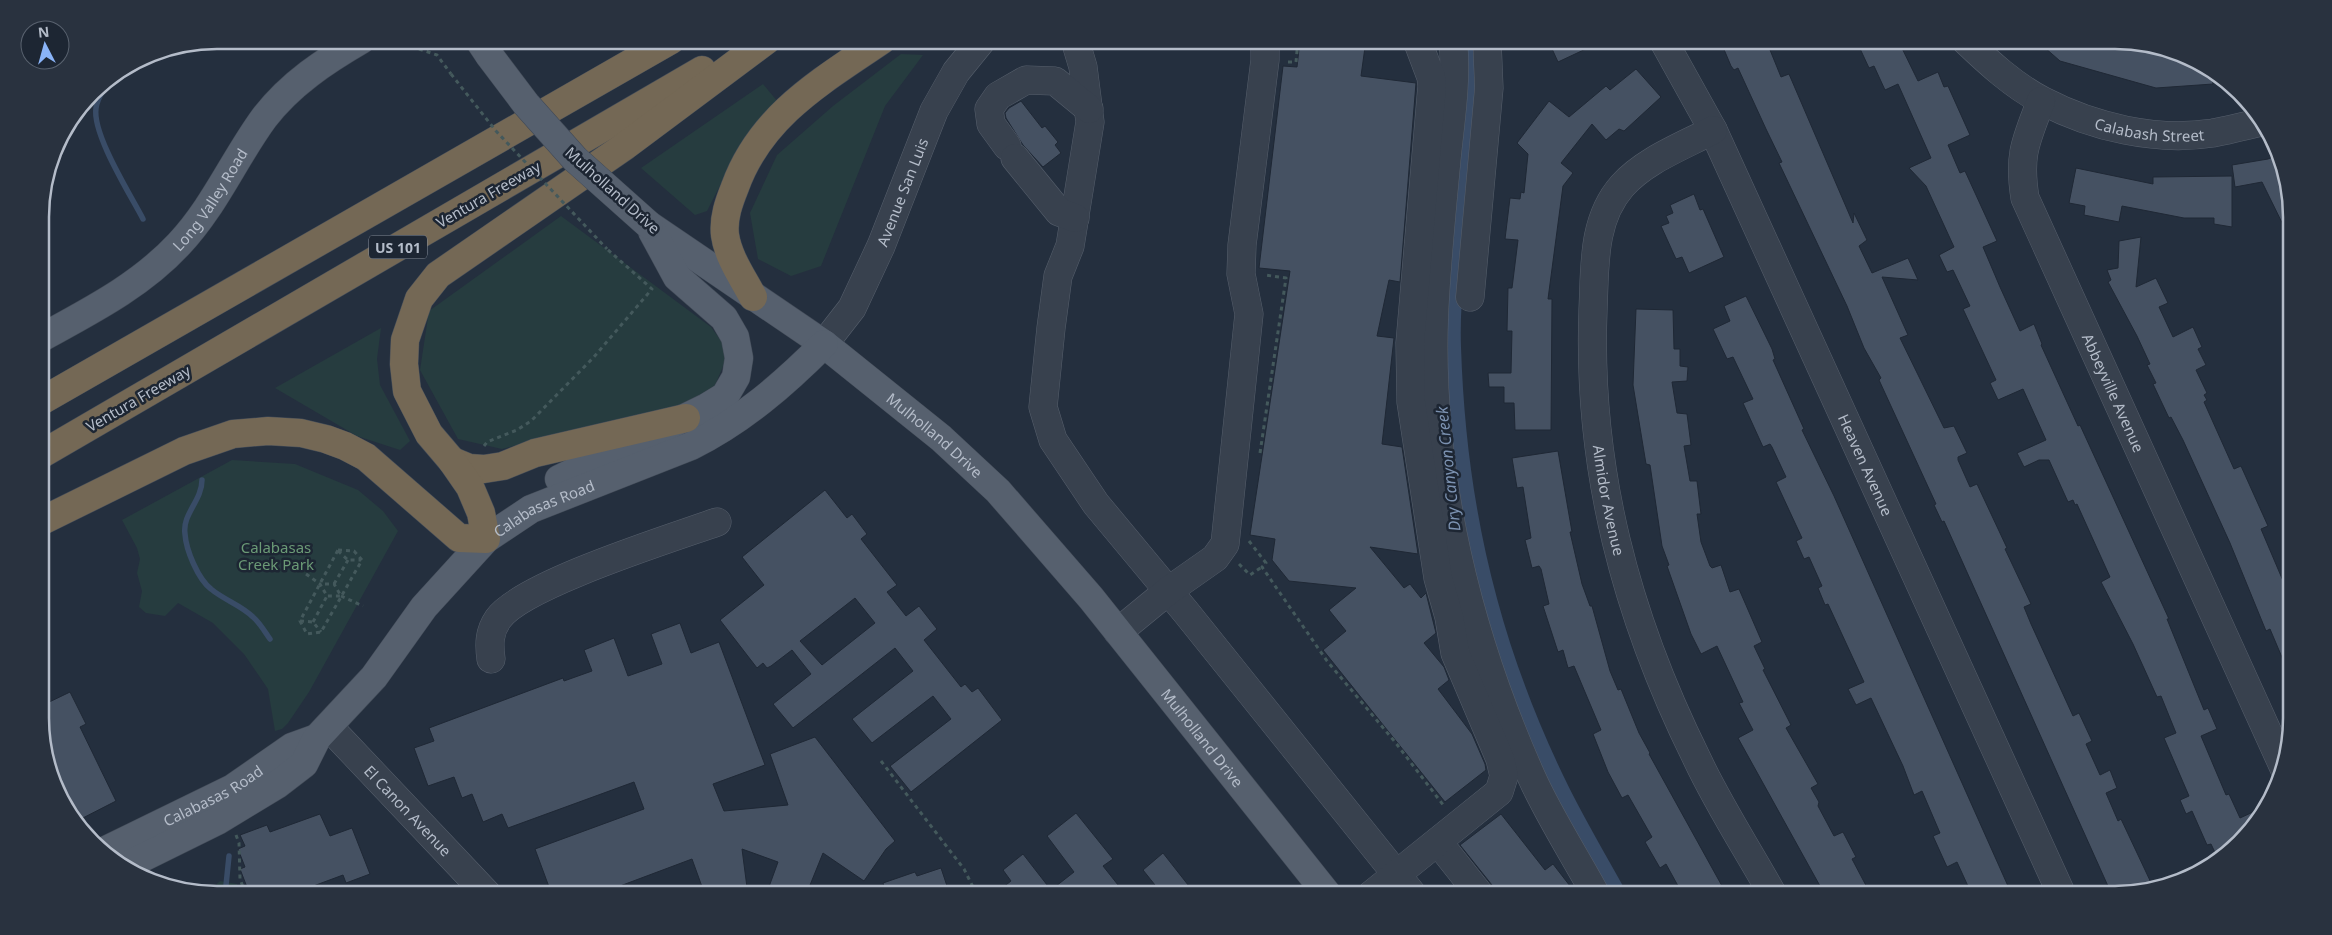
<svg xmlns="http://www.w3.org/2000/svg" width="2332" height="935" viewBox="0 0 2332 935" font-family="'Noto Sans',sans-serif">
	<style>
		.green { fill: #263c3f }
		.water { fill: #394c67 }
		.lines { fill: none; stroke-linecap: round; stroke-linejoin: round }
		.stream { stroke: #394c67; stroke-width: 5.5 }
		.building { fill: #455162; stroke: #1f2835; fill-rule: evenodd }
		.minor-casing { stroke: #565f6c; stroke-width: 29 }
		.major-casing { stroke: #414a57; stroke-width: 29 }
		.highway-casing { stroke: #434c59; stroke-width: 29 }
		.path { stroke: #44595c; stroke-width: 3; stroke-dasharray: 4 4; stroke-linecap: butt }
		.minor { stroke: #38414e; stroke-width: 28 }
		.major { stroke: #56606e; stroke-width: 28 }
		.highway { stroke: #746855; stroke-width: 28 }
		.major-bridge-casing { stroke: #414a57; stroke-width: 29; stroke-linecap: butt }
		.path-bridge { stroke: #44595c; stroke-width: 3; stroke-dasharray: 4 4; stroke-linecap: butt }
		.major-bridge { stroke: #56606e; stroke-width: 28 }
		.labels { text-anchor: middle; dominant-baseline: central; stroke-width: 5; stroke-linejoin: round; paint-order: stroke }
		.shield { fill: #1d2633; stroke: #878f9c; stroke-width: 1 }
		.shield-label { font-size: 14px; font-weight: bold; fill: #b4bcc9 }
		.street-label { font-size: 15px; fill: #b4bcc9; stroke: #1d2633 }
		.park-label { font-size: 15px; fill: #6b9a76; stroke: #1d2633 }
		.water-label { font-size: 16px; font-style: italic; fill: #7c92b1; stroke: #1d2633 }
		.rim { fill: none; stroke: #b4bcc9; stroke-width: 2.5 }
	</style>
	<rect width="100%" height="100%" fill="#242f3e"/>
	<g class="green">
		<path d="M901,54l22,1 -38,51 -64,160 -30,10 -33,-17 -8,-46 27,-58 56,-49z"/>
		<path d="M763,84l15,18 -40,48 -31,61 -12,4 -54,-47z"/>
		<path d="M561,216l150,111 18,25 -19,45 -60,24 -48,3 -100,25 -44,-10 -38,-69 9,-59z"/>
		<path d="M381,328l-4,31 3,26 30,56 -10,9 -43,-14 -82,-48z"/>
		<path d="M232,460l63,4 63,26 25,21 15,20 -89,161 -21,31 -6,6 -7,2 -7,-42 -24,-35 -31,-31 -35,-20 -13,13 -19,-3 -7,-6 3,-16 -5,-18 3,-14 -3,-11 -15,-28z"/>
		<path d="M220,881l17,3v11l-30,-2z"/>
	</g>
	<path class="water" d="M1459,40h22c-6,78 -15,157 -18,236 -1,23 -3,47 -2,71 5,153 35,287 101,426 20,42 44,82 66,122h-24l-97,-196 -47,-175 -18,-192z"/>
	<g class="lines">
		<g class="stream">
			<path d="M115,75c-8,9 -17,20 -19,33 -4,26 34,86 47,111"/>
			<path d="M202,480c0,21 -20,34 -17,54 1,16 13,45 26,55 13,11 30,16 42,28 7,6 12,15 17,22"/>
			<path d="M225,895l4,-39"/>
		</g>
	</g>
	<g class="building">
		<path d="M1300,40h66l-5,36 55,7 -16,199 -11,-2 -12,56 17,2 -12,106 20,3 16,107 -48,-7 34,41 6,-4 11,14 5,-5 10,40 -12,10 20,24 5,13 -11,9 34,45 13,30 1,6 -41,32 -122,-152 23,-19 -17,-21 27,-22 -67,-7 -17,-21 3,-21 -25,-4 40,-264 -31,-3 24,-202 14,1z"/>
		<path d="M1548,40h57l-47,22z"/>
		<path d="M1720,40h46l15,37 8,-3 64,149 1,-10 13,27 -8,6 13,27 36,-15 10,22 -36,-3 26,58 -8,3 44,90 10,-2 13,27 -9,4v3l12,27 7,-3 30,64 -2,1 26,55 -7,3 7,17 42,92 6,-3 13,28 -6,3 14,31 10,-5 7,18 -11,5 12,28 3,-2 33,70 -27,6h-15l-168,-374 -2,1 -8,-17 2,-1 -57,-124 2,-2 -17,-30 -17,-42 -68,-143 3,-1 -16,-33 -28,-61 -4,2 -3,-4z"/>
		<path d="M1856,40h42l20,41 20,-9 6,15 4,-1 22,49 -22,10 12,28 5,-2 32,70 -14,6 17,40 20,44 14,-7 8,20 -1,1 37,81 2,-1 89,194h-2l37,91 4,-2 9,21 -16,7 25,59 3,-1 11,24 26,-12 -10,20 -37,35 -8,-17 -4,1 -15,-34 -6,3 -6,-14 9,-4 -25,-58 12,-5 -15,-37 -4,1 -24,-53 -32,-62 9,-5 -33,-73 -2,1 -2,-5 -5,2 -19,-42h-10l-15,7 -7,-14 29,-13 -23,-51 -25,11 -8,-17 6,-3 -33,-71 7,-3 -17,-36 -6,2 -8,-17 15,-8 -28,-61 -17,-18 22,-10 -33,-74 -13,6 -11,-24 -5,2z"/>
		<path d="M2036,40h71l23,7 1,-4 42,6 39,21 1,14 -57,4 -96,-27z"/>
		<path d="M1636,69l25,28 -37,34 -5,-2 -13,11 -14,-16 -31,39 12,10 -10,13 -15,113h4l-1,131h-36l-1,-27h-10v-16h-15l-1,-14h23l1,-42h-5l1,-43h4l6,-48 -13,-1 5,-41 10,1 1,-7 3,1 4,-39 -11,-11 32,-42 20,16 37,-31 4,4z"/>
		<path d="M1021,101l21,27 3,-2 13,16 -3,3 6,8 -18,14 -20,-22 -17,-27 -1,-5 4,-5z"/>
		<path d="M2275,156l15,37 1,48 -29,-59 -27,5 -3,-22 36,-6z"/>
		<path d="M2076,168l77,16v-7l79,-1v51l-18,-3v-6h-30l-62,-12 -3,16 -35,-7 1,-9 -16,-3z"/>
		<path d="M1694,194l6,16 3,-1 21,48 -35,16 -7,-16 -6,2 -15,-33 8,-3 -3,-7 7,-3 -3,-8z"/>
		<path d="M2141,237l-5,50 20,-9 12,25 -9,4 14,30 20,-10 9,20 -4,2 8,16 -10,5 11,23 -3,2 3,5 -3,2 30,67 7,-3 27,60 -7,3 31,73v79l-22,-52 -4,2 -36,-88 -47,-103 -12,-23 -2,1 -16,-34 3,-1 -9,-18 3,-1 -13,-28 -29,-54 3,-2 -4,-10 11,-2 1,-27z"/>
		<path d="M1746,296l26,53 3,10 -2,1 31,69 -2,1 32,66 178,399h-40l-15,-33 -10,5 -14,-31 7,-3 -18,-42 -8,4 -11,-29 -32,-68 -15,7 -8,-16 16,-7 -36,-78 -3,1 -7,-17 4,-2 -13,-29 -5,2 -8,-18 6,-3 -26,-56 10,-5 -14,-30 -2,-3 -7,3 -20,-44 10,-4 -20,-42 -6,2 -14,-30 17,-8 -6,-15z"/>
		<path d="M1636,309l37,1 1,39h6v17l8,1 -1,14 -15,1 5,31 10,1 4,31 -7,1 6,35h7l4,33h-4l4,28 9,24 2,2 9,-3 9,27 9,-3 23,53 -8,4 11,23 -2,1 28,55 -5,3 32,56 -7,4 8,14 -1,4 16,30 9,-4 13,25 -4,2 19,36h-46l-87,-157 15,-8 -14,-27 4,-1 -26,-56 -16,8 -10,-20 -24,-68 2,-1 -7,-19 -12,-81 -4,-1 -13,-79z"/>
		<path d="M1558,451l14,81h-2l12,52 8,22h2l18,65 8,19 3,-1 18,44 11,20 -1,1 78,141h-44l-17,-31 -6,4 -15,-26 7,-5 -24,-42 -6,3 -14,-26 -15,-38 8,-4 -27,-64 -6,2 -5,-18 -5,2 -15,-46 6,-2 -8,-35 -2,-3 -7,2 -7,-28 6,-2 -8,-51 -6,1 -5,-30z"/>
		<path d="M825,490l22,28 5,-4 15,20 -6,5 36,46 -10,7 19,24 13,-10 18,23 -13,11 37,47 4,-3 7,8 6,-4 24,32 -91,72 -21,-26 61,-47 -18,-23 -61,47 -20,-24 61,-48 -18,-23 -102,80 -20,-24 38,-30 -19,-24 -21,16 -4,2 -4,-5 -6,5 -37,-48 44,-35 -22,-28zM855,598l20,25 -53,42 -22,-24z"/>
		<path d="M680,623l11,30 28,-11 46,123 -52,19 11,27 64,-6 -18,-51 45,-17 80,104 -9,8 -22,32 -41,-28 -17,42h-40l12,-33 -36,-13 6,46h-43l-13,-36 -96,36h-44l-17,-46 109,-40 -10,-27 -126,46 -6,-14 -19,8 -11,-28 -10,4 -8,-21 -26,9 -14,-38 20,-7 -5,-13 134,-50 1,3 28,-10 -8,-21 30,-12 14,38 34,-12 -11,-30z"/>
		<path d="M70,692l16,32 -6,3 36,74 -39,20 -34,-68v-48z"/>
		<path d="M1076,813l37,46 -10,7 23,29h-133l18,-14 -8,-11 20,-16 28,36 23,-18 -27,-36z"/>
		<path d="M320,814l10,22 22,-8 18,46 -24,9 -3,-8 -35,13 1,4 -9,3h-50l-10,-26 5,-2 -7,-18 7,-3 -5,-11 27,-10 3,7z"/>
		<path d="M1501,814l44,56 8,-6 24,31h-82l-3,-10 -32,-40z"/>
		<path d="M1163,853l33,42h-33l-20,-25z"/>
		<path d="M941,868l6,18 -27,9h-33l-4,-12 32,-11 2,4z"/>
	</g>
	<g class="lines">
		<g class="minor-casing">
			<g id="minor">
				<path d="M1075,40l8,27 7,55 -20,124 -12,30 -7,52 -8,79 10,33 43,64 89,107 228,284"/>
				<path d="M1453,40c4,39 -2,77 -6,115 -5,55 -11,110 -13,165 -5,157 34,315 98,458 18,40 43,78 64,117"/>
				<path id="s1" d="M1663,40l50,90 349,765"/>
				<path id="s2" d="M1965,40c23,22 49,46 78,61 50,26 113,41 170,32 16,-3 32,-7 48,-11"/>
				<path id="s3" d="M2041,101c-15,40 -23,53 -16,97l259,570"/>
				<path id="s4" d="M1713,130c-30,16 -68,30 -91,56 -30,34 -27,81 -29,124 -6,159 33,306 104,449 22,47 51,91 76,136"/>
				<path d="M1007,146l-16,-22 -2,-15 9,-13 28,-16 29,1 34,28"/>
				<path d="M1015,158l44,54 16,6"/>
				<path d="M1470,297l19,-209 -2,-48"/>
				<path id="s5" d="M824,344l28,-36 29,-62 53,-135 22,-39 26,-32"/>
				<path d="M1118,632l50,-41 47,-33 10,-14 24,-230 -8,-40 1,-29 23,-185v-20"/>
				<path d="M491,659c-2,-15 -2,-27 7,-40 23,-34 174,-81 219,-97"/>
				<path id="s6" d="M329,727l159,168"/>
				<path d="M1438,842l42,53"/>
				<path d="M1371,895l128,-103 5,-16 -4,-17 -45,-106 -6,-36 -11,-39 -27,-176 -1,-59 22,-257 -1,-9 -14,-37"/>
			</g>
		</g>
		<g class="major-casing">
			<g id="major">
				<path d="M479,40l10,15"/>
				<path id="s7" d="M649,225l175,119 117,94 57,53 93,107 237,297"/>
				<path id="s8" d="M41,338c49,-27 99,-52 138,-94 35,-37 55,-85 85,-126 26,-34 61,-57 97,-78"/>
				<path d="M559,479l148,-72 18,-11 11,-19 3,-19 -4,-21 -11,-19 -47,-41 -25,-46"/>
				<path id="s9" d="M106,850l127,-62 59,-41 25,-9"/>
				<path id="s10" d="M128,865l89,-44 61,-37 26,-20 13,-26 57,-61 50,-70 62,-68 45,-30 160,-63c52,-26 93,-62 133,-102"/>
			</g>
		</g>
		<g class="highway-casing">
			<g id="highway">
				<path d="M753,297c-10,-19 -25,-40 -28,-62 -2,-17 4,-33 10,-48 26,-72 87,-106 147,-147"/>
				<path d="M41,401l630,-361"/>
				<path d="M42,454l660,-384"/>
				<path d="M452,461l17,7 15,1 19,-3 32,-13 151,-35"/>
				<path d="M42,521l142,-70 49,-17 35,-3 33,2 25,6 19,7 21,11 93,81 27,1 -5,-26 -11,-26 -18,-26 -23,-27 -22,-43 -3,-27 1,-24 14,-41 19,-24 187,-129 142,-106"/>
			</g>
		</g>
		<g class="path">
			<path d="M419,49l18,6 14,19"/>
			<path d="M1288,62h8l2,-22"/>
			<path d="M484,446l3,-4 30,-12 14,-9 62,-63 59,-69 -45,-40"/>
			<path d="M1260,453l26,-175 -21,-3"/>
			<path d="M1249,541l17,22 -4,4 65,94 68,81 49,64"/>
			<path d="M338,550l16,1 8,9 -41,72 -14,2 -7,-13z"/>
			<path d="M338,551l10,9h13"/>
			<path d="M1239,564l11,11 12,-8"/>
			<path d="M306,574l14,10 7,12h14l-7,-12h-14"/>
			<path d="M334,584l14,-24"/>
			<path d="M341,596l22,10"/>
			<path d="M300,621l13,1 8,10"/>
			<path d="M313,622l14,-26"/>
			<path d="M881,761l83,108 13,26"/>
			<path d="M236,835l3,8 1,36 6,16"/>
		</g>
		<use href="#minor" class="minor"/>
		<use href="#major" class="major"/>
		<use href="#highway" class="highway"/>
		<g class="major-bridge-casing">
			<path id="major-bridge" d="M489,55l37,49 49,55 74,66"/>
		</g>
		<path class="path-bridge" d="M451,74l45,57 111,118"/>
		<use href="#major-bridge" class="major-bridge"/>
	</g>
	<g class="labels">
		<rect class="shield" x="369" y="235.5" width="58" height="23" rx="4"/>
		<g class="shield-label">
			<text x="398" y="247">US 101</text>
		</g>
		<g class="street-label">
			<text stroke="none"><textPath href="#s2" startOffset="211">Calabash Street</textPath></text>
			<text transform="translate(613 190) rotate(42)">Mulholland Drive</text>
			<text stroke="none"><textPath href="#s5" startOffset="172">Avenue San Luis</textPath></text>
			<text transform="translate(488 194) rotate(-30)">Ventura Freeway</text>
			<text stroke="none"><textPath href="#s8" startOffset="222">Long Valley Road</textPath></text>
			<text stroke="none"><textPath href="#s3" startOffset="314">Abbeyville Avenue</textPath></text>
			<text transform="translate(138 398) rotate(-30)">Ventura Freeway</text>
			<text stroke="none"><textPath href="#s7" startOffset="355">Mulholland Drive</textPath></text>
			<text stroke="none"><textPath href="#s1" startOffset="471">Heaven Avenue</textPath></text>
			<text stroke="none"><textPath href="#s4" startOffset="429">Almidor Avenue</textPath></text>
			<text stroke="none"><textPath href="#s10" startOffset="560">Calabasas Road</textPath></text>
			<text stroke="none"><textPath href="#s7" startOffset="760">Mulholland Drive</textPath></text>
			<text stroke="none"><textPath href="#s9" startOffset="120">Calabasas Road</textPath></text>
			<text stroke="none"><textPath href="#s6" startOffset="115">El Canon Avenue</textPath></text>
		</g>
		<g class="park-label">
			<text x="276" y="547">Calabasas<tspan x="276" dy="17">Creek Park</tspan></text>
		</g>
		<g class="water-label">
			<text transform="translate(1448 469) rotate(-96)">Dry Canyon Creek</text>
		</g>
	</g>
	<path d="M0 0H2332V935H0ZM217 49H2115A168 168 0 0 1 2283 217V718A168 168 0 0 1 2115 886H217A168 168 0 0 1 49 718V217A168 168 0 0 1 217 49Z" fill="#29323f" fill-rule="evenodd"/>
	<path class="rim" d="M217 49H2115A168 168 0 0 1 2283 217V718A168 168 0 0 1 2115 886H217A168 168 0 0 1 49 718V217A168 168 0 0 1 217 49Z"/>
	<g transform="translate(45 45) rotate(354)"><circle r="24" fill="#1d2633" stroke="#59626f"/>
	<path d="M0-4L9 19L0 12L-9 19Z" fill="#8ab4f8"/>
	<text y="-8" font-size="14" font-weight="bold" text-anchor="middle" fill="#b4bcc9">N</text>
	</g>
</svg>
